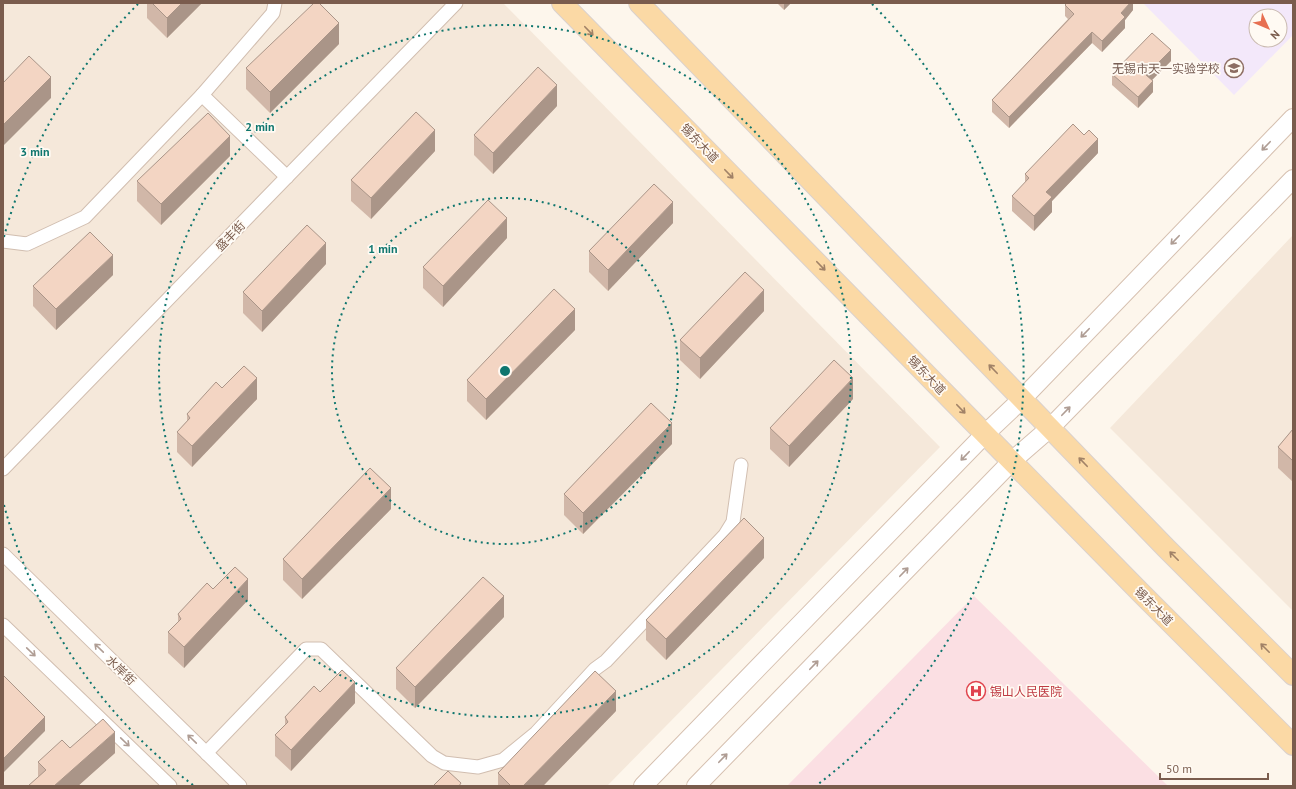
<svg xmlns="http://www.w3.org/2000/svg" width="1296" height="789" viewBox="0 0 1296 789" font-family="'PT Sans','Noto Sans SC',sans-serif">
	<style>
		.residential { fill: #f5e8da }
		.education { fill: #f3e8fa; fill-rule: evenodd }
		.medical { fill: #fbdfe3 }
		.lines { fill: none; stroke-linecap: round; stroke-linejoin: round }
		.street-casing { stroke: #d1beb0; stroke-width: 15 }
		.secondary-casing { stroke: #d6c0b0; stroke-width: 20 }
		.primary-casing { stroke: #dad1cd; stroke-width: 22 }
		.street { stroke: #fff; stroke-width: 13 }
		.secondary { stroke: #fff; stroke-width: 18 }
		.primary { stroke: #fbd9a5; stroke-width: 20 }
		.wall { fill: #d1b7a8 }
		.shaded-wall { fill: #aa9588 }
		.building { fill: #f3d5c3; stroke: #aa9588 }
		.oneway { stroke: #a18267 }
		.oneway2 { stroke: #af9d94 }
		.ring { fill: none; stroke: #0f766e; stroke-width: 2; stroke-dasharray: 2 4 }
		.labels { text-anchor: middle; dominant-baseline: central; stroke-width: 3.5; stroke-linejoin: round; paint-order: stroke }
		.education-label { font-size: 12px; fill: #785e54; stroke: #fffaf3; text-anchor: end }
		.street-label { font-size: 12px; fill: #7a5c4d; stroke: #fffaf3 }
		.health-label { font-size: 12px; fill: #be3a42; stroke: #fffaf3; text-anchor: start }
		.centre { fill: #0f766e; stroke: #fffaf3; stroke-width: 2 }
		.ring-label { font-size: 12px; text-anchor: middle; font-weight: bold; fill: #0f766e; stroke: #fffaf3; stroke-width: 3.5; stroke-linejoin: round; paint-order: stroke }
	</style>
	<rect width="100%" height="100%" fill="#fdf6ec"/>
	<g class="residential">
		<path d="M3,3h500l437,444 -333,339h-604z"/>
		<path d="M1293,235v376l-183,-183z"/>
	</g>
	<path class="education" d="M1143,3h150v32l-59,60zM1256,16h24v24h-24z"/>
	<path class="medical" d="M974,596l194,190h-381z"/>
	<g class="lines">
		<g class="street-casing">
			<g id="street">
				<path d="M202,95l85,82"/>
				<path d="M3,241l24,3 58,-27 117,-122 71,-82 2,-10"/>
				<path d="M3,469l453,-466"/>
				<path d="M3,554l237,232"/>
				<path d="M3,625l167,161"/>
				<path d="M207,754l2,-4 97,-101h15l111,107 12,7 34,4 25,-7 33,-27 59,-64 11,-8 119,-126 8,-13 8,-57"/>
			</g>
		</g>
		<g class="secondary-casing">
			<g id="secondary">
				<path d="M643,786l342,-352 37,-35 271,-281"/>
				<path d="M696,786l316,-325 38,-33 243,-249"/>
			</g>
		</g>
		<g class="primary-casing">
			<g id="primary">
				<path d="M562,3l578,589 153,153"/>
				<path d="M639,3l527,545 127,127"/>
			</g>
		</g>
		<use href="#street" class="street"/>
		<use href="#secondary" class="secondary"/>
		<use href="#primary" class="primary"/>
	</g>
	<g class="wall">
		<path d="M147,3h55l-35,35 -20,-20z"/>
		<path d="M777,3h14l-7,7z"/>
		<path d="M1133,3v7l-8,10v8l-23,24 -10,-9 -83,85 -17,-16v-12l76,-81 -3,-3v-11z"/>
		<path d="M339,44l-69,69 -24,-24v-21z"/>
		<path d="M1171,61l-19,19 1,12 -15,16 -26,-23v-11z"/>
		<path d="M557,106l-64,68 -19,-19v-20z"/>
		<path d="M435,151l-64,68 -20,-18v-21z"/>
		<path d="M1098,153l-46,48v11l-18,19 -22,-20v-15l13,-13v-9z"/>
		<path d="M230,156l-69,69 -24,-24v-20z"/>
		<path d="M673,223l-65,68 -19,-19v-21z"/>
		<path d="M507,238l-64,69 -20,-19v-21z"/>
		<path d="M326,264l-64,68 -19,-19v-21z"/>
		<path d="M113,275l-57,55 -23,-24v-20z"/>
		<path d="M764,311l-64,68 -20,-19v-20z"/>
		<path d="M575,330l-89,90 -19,-19v-21z"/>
		<path d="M222,388l35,11 -65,68 -15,-15v-20l10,-11v-7z"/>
		<path d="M853,399l-64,68 -19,-18v-21z"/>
		<path d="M1293,429v53l-15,-14v-21z"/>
		<path d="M672,444l-89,90 -19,-19v-21z"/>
		<path d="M391,509l-89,90 -19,-19v-21z"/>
		<path d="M764,558l-98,102 -20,-20v-20z"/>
		<path d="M213,589l35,11 -64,68 -16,-15v-21l10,-10v-8z"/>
		<path d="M504,617l-89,91 -19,-19v-21z"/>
		<path d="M320,692l35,11 -64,68 -16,-15v-21l10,-10v-8z"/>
		<path d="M616,711l-73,75h-45v-13z"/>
		<path d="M70,748l45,5 -37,33h-50l10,-9v-15z"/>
	</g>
	<g class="shaded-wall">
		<path d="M182,3h20l-35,35v-20z"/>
		<path d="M784,3h7l-7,7z"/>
		<path d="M1130,3h3v7l-8,10v8l-23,24v-11l19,-28z"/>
		<path d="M339,23v21l-69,69v-21z"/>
		<path d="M1092,32v11l-83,85v-11z"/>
		<path d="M1171,50v11l-25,25v-11z"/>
		<path d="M51,77v21l-48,48v-21z"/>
		<path d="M1153,81v11l-15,16v-11z"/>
		<path d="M557,85v21l-64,68v-21z"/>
		<path d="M435,130v21l-64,68v-21z"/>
		<path d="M230,136v20l-69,69v-21z"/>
		<path d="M1098,139v14l-46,48v11l-18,19v-15l12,-24z"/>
		<path d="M673,202v21l-65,68v-21z"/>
		<path d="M507,218v20l-64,69v-21z"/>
		<path d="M326,243v21l-64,68v-21z"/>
		<path d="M113,255v20l-57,55v-21z"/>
		<path d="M764,290v21l-64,68v-21z"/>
		<path d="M575,309v21l-89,90v-21z"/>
		<path d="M257,378v21l-65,68v-21z"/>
		<path d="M853,378v21l-64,68v-21z"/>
		<path d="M672,423v21l-89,90v-21z"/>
		<path d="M391,488v21l-89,90v-20z"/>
		<path d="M764,538v20l-98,102v-21z"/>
		<path d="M248,579v21l-64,68v-21z"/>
		<path d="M504,596v21l-89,91v-21z"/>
		<path d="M355,682v21l-64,68v-21z"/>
		<path d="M616,691v20l-73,75h-20z"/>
		<path d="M45,717v14l-42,42v-14z"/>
		<path d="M115,732v21l-37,33h-24z"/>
	</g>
	<g class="building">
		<path d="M152,3h30l-15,15z"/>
		<path d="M314,3h5l20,20 -69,69 -24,-24z"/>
		<path d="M1067,3h63l-9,10 4,4 -23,24 -10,-9 -83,85 -17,-17 82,-86 -9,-9z"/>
		<path d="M1152,33l19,17 -25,25 7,6 -15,16 -26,-23z"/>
		<path d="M29,56l22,21 -48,48v-42z"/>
		<path d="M538,67l19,18 -64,68 -19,-18z"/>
		<path d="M416,112l19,18 -64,68 -20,-18z"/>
		<path d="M208,113l22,23 -69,68 -24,-23z"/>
		<path d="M1073,124l11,11 5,-5 9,9 -52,53 6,5 -18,19 -22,-20 17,-18 -4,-4z"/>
		<path d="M654,184l19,18 -65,68 -19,-19z"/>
		<path d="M488,200l19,18 -64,68 -20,-19z"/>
		<path d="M307,225l19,18 -64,68 -19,-19z"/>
		<path d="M90,232l23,23 -57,54 -23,-23z"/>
		<path d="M745,272l19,18 -64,68 -20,-18z"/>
		<path d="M554,289l21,20 -89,90 -19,-19z"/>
		<path d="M834,360l19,18 -64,68 -19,-18z"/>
		<path d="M244,366l13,12 -65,68 -15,-14 13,-14 -3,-4 29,-32 6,6z"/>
		<path d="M651,403l21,20 -89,90 -19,-19z"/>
		<path d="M1293,429v32l-15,-14z"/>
		<path d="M370,468l21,20 -89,91 -19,-20z"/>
		<path d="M744,518l20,20 -98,101 -20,-19z"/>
		<path d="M235,567l13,12 -64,68 -16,-15 13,-13 -3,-5 29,-31 6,6z"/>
		<path d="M483,577l21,19 -89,91 -19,-19z"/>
		<path d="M342,670l13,12 -64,68 -16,-15 13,-13 -3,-5 29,-31 6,6z"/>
		<path d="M595,671l21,20 -93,95h-12l-13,-13z"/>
		<path d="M3,675l42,42 -42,42z"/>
		<path d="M103,719l12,13 -61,54h-26l18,-16 -8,-8 24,-22 8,8z"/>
		<path d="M448,771l13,12 -2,3h-26z"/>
	</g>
	<defs><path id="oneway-shaft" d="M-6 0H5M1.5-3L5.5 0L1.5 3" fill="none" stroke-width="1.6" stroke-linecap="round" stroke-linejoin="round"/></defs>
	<g class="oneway">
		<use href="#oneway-shaft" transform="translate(589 31) rotate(46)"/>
		<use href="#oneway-shaft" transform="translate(729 174) rotate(46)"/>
		<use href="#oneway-shaft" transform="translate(821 266) rotate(46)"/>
		<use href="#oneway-shaft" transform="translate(993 369) rotate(-134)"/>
		<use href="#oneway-shaft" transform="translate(961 409) rotate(46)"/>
		<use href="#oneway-shaft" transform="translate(1083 462) rotate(-134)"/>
		<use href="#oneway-shaft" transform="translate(1174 556) rotate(-135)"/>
		<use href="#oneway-shaft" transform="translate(1265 648) rotate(-135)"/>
	</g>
	<g class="oneway2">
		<use href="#oneway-shaft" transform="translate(1266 146) rotate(134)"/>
		<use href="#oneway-shaft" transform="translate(1175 240) rotate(134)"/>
		<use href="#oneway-shaft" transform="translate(1085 333) rotate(134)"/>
		<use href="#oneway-shaft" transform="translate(1066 411) rotate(-46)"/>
		<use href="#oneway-shaft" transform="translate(965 456) rotate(134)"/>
		<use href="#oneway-shaft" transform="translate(904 572) rotate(-46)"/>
		<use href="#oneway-shaft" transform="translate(99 648) rotate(-136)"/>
		<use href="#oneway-shaft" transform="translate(31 652) rotate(44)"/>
		<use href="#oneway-shaft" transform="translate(814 665) rotate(-46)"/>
		<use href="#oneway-shaft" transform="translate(192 739) rotate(-136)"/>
		<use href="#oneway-shaft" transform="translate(125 742) rotate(44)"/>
		<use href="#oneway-shaft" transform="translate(723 758) rotate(-46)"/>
	</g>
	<g class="ring">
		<circle cx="505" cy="371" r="173"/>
		<circle cx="505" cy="371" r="346"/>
		<path d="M193 785A519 519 0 0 1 4 505M4 237A519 519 0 0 1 138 4M872 4A519 519 0 0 1 817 785"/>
	</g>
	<defs>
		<g id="school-ring" transform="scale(1)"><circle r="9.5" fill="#fffaf3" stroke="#8d6e63" stroke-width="1.5"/><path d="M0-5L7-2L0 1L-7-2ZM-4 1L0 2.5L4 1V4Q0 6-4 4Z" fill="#8d6e63"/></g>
		<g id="hospital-ring" transform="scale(1)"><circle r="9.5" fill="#fffaf3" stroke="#e0444e" stroke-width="1.5"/><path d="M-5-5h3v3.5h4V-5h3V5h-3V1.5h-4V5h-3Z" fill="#e0444e"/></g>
	</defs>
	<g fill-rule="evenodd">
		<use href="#school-ring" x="1234" y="68"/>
		<use href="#hospital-ring" x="976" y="691"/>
	</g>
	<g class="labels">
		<g class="education-label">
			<text x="1220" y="68">无锡市天一实验学校</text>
		</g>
		<g class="street-label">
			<text transform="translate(700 143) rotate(46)">锡东大道</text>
			<text transform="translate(230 236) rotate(-46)">盛丰街</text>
			<text transform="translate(927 375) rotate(46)">锡东大道</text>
			<text transform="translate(1154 606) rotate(45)">锡东大道</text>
			<text transform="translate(121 670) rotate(44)">水岸街</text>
		</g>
		<g class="health-label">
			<text x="990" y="691">锡山人民医院</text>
		</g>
	</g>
	<circle cx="505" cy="371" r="6" class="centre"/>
	<g class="ring-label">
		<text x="260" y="131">2 min</text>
		<text x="35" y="156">3 min</text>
		<text x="383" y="253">1 min</text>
	</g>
	<rect width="1296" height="789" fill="none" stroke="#7a5c4d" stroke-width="8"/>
	<g transform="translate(1268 28) rotate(134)"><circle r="19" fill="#fffaf3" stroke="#cabbb1"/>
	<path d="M0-3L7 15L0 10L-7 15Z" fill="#e76f51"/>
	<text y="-6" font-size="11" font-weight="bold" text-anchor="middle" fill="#7a5c4d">N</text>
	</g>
	<path d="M1160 773v6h108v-6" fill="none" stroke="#7a5c4d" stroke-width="2"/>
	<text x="1166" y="773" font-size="12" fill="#7a5c4d" stroke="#fffaf3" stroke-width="3" paint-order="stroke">50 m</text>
</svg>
